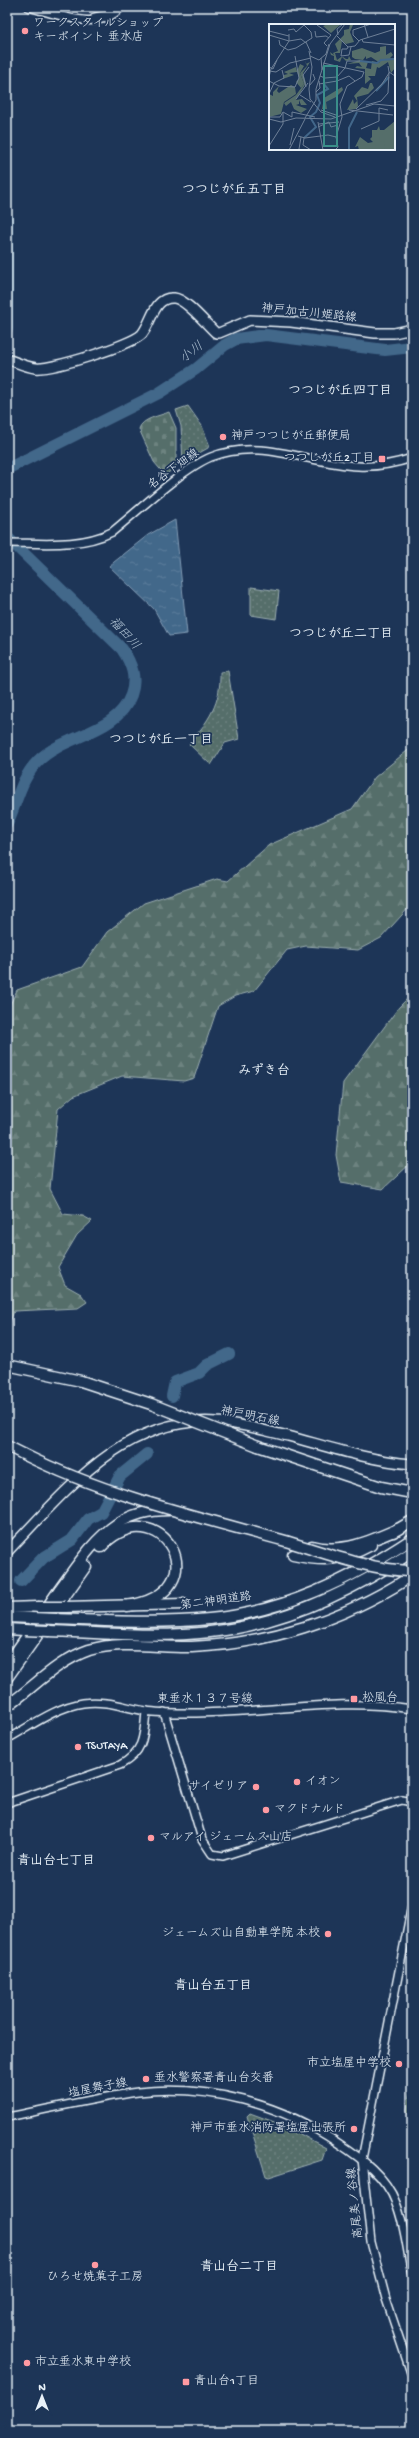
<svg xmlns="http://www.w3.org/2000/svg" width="419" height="2438" viewBox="0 0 419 2438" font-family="'Gochi Hand','Klee One',sans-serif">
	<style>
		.grass { fill: #556e6a; stroke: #9eb0b1 }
		.forest { fill: url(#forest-firs); stroke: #9eb0b1 }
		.cemetery { fill: url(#cemetery-stones); stroke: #9eb0b1 }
		.park { fill: url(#park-dots); stroke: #9eb0b1 }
		.water { fill: url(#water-ripples); stroke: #849eb6 }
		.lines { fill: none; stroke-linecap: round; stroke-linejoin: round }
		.river { stroke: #42678a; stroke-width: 12 }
		.tertiary-casing { stroke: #e8f1f8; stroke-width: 10 }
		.primary-casing { stroke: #e8f1f8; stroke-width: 12 }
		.motorway-casing { stroke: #e8f1f8; stroke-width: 13 }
		.tertiary { stroke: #1d3557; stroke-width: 7 }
		.primary { stroke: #1d3557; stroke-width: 9 }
		.motorway { stroke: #1d3557; stroke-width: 10 }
		.motorway-bridge-casing { stroke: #e8f1f8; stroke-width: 13; stroke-linecap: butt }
		.motorway-bridge { stroke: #1d3557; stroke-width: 10 }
		.poi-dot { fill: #ff9aa2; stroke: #1d3557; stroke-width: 1.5 }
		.labels { text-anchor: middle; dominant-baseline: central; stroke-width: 3.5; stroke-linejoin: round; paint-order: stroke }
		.poi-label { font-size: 12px; fill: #e8f1f8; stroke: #1d3557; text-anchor: start }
		.street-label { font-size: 12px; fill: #e8f1f8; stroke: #1d3557 }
		.neighbourhood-label { font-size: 13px; font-weight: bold; fill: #e8f1f8; stroke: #1d3557 }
		.water-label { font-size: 13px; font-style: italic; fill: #aec1d2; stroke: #1d3557 }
		.inset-river { fill: none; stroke: #42678a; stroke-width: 2 }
		.inset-road { fill: none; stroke: #6e8097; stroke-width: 1 }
		.view { fill: #3a8f8a; fill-opacity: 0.15; stroke: #3a8f8a; stroke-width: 2 }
		.inset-edge { fill: none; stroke: #e8f1f8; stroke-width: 2 }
	</style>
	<defs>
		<pattern id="forest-firs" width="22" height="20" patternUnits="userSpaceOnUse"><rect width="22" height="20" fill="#556e6a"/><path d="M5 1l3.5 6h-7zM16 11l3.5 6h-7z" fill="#6d8380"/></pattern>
		<pattern id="cemetery-stones" width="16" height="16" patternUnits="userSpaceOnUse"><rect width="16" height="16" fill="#556e6a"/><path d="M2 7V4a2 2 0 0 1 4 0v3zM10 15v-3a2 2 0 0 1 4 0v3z" fill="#6d8380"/></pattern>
		<pattern id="park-dots" width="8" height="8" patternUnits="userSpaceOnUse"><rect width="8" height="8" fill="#556e6a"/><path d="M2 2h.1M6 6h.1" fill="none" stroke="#6d8380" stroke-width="1.8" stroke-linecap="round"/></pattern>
		<pattern id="water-ripples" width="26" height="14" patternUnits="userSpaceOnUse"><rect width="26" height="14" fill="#42678a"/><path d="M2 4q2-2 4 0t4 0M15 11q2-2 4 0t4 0" fill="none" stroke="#5d7d9b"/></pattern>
	</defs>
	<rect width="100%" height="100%" fill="#1d3557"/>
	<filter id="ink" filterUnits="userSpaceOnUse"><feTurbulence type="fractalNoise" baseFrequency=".025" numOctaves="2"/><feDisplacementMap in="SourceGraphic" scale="8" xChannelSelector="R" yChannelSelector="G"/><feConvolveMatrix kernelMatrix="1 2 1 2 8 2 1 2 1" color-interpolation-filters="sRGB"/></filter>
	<g filter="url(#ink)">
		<path class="grass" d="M412,2071v48l-2,1 -3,-10z"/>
		<g class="forest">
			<path d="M412,747v157l-31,34 -23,12 -52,-4 -19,4 -33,41 -19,5 -17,10 -24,72 -10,3 -62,-5 -49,20 -15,13 -8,80 13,25 20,2 9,5 -15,14 -19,32 7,18 16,9 6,8 -9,6 -64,3 -7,19v-319l10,-21 65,-23 25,-35 37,-29 73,-24 11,2 41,-36 83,-36 23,-32z"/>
			<path d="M412,994v168l-29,27 -42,-7 -5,-27 7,-72 56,-76z"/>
		</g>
		<path class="cemetery" d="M169,412l7,16v39l-11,8 -11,-13 -15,-33c3,-11 21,-13 30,-17z"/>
		<g class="park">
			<path d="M188,406l14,20 7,18 -1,4 -25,14 -2,-36 -5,-16z"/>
			<path d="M251,587l28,4 -3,28 -25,-4z"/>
			<path d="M228,671l11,68 -14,4 -14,22 -22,-21c20,-24 32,-40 31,-72z"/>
			<path d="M250,2113l35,13 41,22 -4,12 -53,17 -3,-1 -19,-60z"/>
		</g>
		<path class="water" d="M175,520l12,114 -18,2 -15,-27 -45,-43 39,-31z"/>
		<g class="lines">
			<g class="river">
				<path d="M7,218v111"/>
				<path d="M7,469l152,-76 37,-24 29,-24 11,-6 30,-4 119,15 27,-3"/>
				<path d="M7,537l115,112c10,15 15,29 9,46 -14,39 -66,39 -93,66 -17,17 -21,41 -31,63"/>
				<path d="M172,1396l3,-14 24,-9 8,-8 22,-11"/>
				<path d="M21,1581l22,-23 29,-18 16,-21 13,-7 19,-36 27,-22"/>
			</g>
			<g class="tertiary-casing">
				<g id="tertiary">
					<path d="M28,7c28,6 71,27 93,0"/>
					<path d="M95,17l12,-3 7,-7"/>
					<path d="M7,543c34,0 73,5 105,-11 26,-21 70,-63 99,-75 51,-20 97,7 147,9 19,1 36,-2 54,-8"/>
					<path d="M164,1712l38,127 10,15 11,2 179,-56 10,2"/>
					<path d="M7,1739c24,-13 49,-32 76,-36 23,-3 40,4 63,8 12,2 26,2 39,2 75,1 153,-16 227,-4"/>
					<path d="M7,1803l113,-38c24,-13 24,-29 26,-54"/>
					<path d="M412,1905l-50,254 9,83 15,57 26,77"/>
					<path d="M7,2117c43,-8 87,-19 131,-25 70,-8 143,12 200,51 23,15 48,33 58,60 9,22 11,48 16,71"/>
				</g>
			</g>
			<g class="primary-casing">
				<g id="primary">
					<path d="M7,359c9,3 19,8 29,9 15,2 96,-23 106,-34 10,-12 12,-38 32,-36 12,1 32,26 42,35h3l31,-13 41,2 84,11h19l18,-4"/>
					<path d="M7,1552c58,-60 117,-137 210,-130 24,1 48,9 71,14 41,11 82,25 124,28"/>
				</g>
			</g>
			<g class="motorway-casing">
				<g id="motorway">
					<path d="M7,1365l74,16"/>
					<path d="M7,1446l16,8"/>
					<path d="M258,1446l123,41 31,6"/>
					<path d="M393,1532l19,-11"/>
					<path d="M312,1546c30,8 59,-5 86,-17"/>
					<path d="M101,1547c58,-62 122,45 26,59"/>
					<path d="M293,1555c32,7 48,6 78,-10"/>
					<path d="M65,1607l119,-3"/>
					<path d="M7,1608l31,-1"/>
					<path d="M7,1617l24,1"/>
					<path d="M57,1619c51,2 101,5 152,0 74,-7 141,-39 203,-80"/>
					<path d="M7,1629l17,1"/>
					<path d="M49,1631c54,2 108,7 161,1 74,-8 141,-40 202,-80"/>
					<path d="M7,1665c17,-25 35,-50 52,-75 17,-23 34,-50 58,-66 15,-10 34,-14 52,-14"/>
					<path d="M7,1678l79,-112"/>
					<path d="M7,1706c27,-19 50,-45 82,-56 33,-10 70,-2 103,-3 76,-3 150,-27 215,-68"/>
				</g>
			</g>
			<use href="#tertiary" class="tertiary"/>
			<use href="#primary" class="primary"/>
			<use href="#motorway" class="motorway"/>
			<g class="motorway-bridge-casing">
				<g id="motorway-bridge">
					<path d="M81,1381l70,23 107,42"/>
					<path d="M23,1454c82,41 171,62 259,86 41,12 84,29 126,31"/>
					<path d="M38,1607h27"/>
					<path d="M31,1618l26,1"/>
					<path d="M24,1630l25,1"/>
				</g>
			</g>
			<use href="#motorway-bridge" class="motorway-bridge"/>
		</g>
	</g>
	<g class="poi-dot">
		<circle cx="25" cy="31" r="4"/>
		<circle cx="223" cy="437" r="4"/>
		<rect x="378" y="455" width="8" height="8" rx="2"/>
		<rect x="350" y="1695" width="8" height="8" rx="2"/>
		<circle cx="78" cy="1747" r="4"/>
		<circle cx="297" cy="1782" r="4"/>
		<circle cx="256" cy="1787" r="4"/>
		<circle cx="266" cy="1810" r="4"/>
		<circle cx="151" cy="1838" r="4"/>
		<circle cx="328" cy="1934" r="4"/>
		<circle cx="399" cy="2064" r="4"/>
		<circle cx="146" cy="2079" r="4"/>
		<circle cx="354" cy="2129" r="4"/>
		<circle cx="95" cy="2265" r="4"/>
		<circle cx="27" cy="2363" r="4"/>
		<rect x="182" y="2378" width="8" height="8" rx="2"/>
	</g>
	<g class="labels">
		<g class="poi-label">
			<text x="33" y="24">ワークスタイルショップ<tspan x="33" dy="14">キーポイント 垂水店</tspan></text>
			<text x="231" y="437">神戸つつじが丘郵便局</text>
			<text x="374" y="459" text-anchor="end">つつじが丘2丁目</text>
			<text x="362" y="1699">松風台</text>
			<text x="86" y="1747">TSUTAYA</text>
			<text x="305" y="1782">イオン</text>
			<text x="248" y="1787" text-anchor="end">サイゼリア</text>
			<text x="274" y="1810">マクドナルド</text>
			<text x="159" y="1838">マルアイ ジェームス山店</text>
			<text x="320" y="1934" text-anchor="end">ジェームズ山自動車学院 本校</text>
			<text x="391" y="2064" text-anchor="end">市立塩屋中学校</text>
			<text x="154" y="2079">垂水警察署青山台交番</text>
			<text x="346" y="2129" text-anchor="end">神戸市垂水消防署塩屋出張所</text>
			<text x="95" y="2278" text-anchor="middle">ひろせ焼菓子工房</text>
			<text x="35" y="2363">市立垂水東中学校</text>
			<text x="194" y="2382">青山台1丁目</text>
		</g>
		<g class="street-label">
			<text transform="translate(309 314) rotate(6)">神戸加古川姫路線</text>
			<text transform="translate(174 470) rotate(-36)">名谷下畑線</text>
			<text transform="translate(250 1417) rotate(11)">神戸明石線</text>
			<text transform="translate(216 1602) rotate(-8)">第二神明道路</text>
			<text x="205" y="1700">東垂水１３７号線</text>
			<text transform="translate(98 2089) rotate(-11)">塩屋舞子線</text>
			<text transform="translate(356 2203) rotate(-96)">高尾美ノ谷線</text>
		</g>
		<g class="neighbourhood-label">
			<text x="234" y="190">つつじが丘五丁目</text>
			<text x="340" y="391">つつじが丘四丁目</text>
			<text x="341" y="634">つつじが丘二丁目</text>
			<text x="161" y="740">つつじが丘一丁目</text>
			<text x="264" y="1071">みずき台</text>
			<text x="56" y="1861">青山台七丁目</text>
			<text x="213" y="1986">青山台五丁目</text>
			<text x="239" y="2267">青山台二丁目</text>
		</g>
		<g class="water-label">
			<text transform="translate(192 353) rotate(-38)">小川</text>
			<text transform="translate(124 634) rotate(48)">福田川</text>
		</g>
	</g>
	<g transform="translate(269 24)">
		<rect width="126" height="126" fill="#1d3557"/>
		<path d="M22,61l4,2 1,7 -12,8 -3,12 -12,3v-23l4,2v-4l6,-6 -2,5 2,2z" fill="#556e6a"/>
		<path d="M59,0h12v1l-9,8 -8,-7zM81,0h8l-5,1 -3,7 4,10 -8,2 -4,-3 -2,12h-5l2,7 4,-3h2l3,2h2l1,-3 2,4 -5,1 -4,-4 -2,5 -6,-2v-4l-3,-1 -1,-3 4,3 -1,-2 5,-2 -3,-7 9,-9v-5l5,-1zM117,22v9l5,-3 2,3 -3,3 5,1v9l-4,5 -3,-11 -9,6 -2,-1 -2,9h-7l3,3 -6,5v-15l-10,-1 2,-2 5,1 -3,-4 -12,1 13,-4 8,2 -2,6 5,1 1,-8 8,2 -9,-6 -5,2v-3l-3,4 -8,-1 -3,-2v-6l10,-3 13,5 5,-2v-4zM36,36l1,4 4,-2 -7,11 3,10 -10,17 6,-1 5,6h-6l-2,-5v4l-3,1 11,4 -6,4 -7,-4 -3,-7 -5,4 -2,-3 12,-8 8,-11 -4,-11 7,-7zM101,59h2l2,5 -6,6 -11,3 1,9 -2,3 -9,1 6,-11 1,5 3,-3 -3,-5 8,-9 6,2zM73,63l1,3 -7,7 -10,5 1,7h-5l2,-11zM126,97v29h-36l-1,-4 -3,1 5,-10 8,6 5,-1 -3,-3 2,-2v-7h5l2,-4 1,4h4z" fill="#556e6a"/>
		<path d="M31,40l4,2 -4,7 4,11 -3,4 -5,-6 3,-4 -2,-6 -8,1 5,2 -11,4 1,-4 4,-1 -4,-2 12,-5 1,4zM126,101v25h-11l1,-8 -5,-1 -1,-4z" fill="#556e6a"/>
		<path class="inset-river" d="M91,37l17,2 4,-3 13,-1M107,67l13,-14M35,114l12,-11 -6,-10 6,-5 4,-9 -3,-8 11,-6 -5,-6M80,126v-22l8,-16"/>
		<path class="inset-road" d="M95,0l4,13M48,1l14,10 -7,8 3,3M0,7l20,5M46,7l1,6 10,-1 3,2M20,10v7l12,-2 5,4M0,11l20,6M69,11l-1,-6 6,-5M68,12l11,11M93,15l1,3 32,3M10,16l1,5 8,5 8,-2 16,-10 -1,-6 -7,-7 -8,7 -2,-3 -6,1M90,17l-6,-6v-5l18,-6M37,18l5,11M82,23l-2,8 -8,1 1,-7h5l1,-2 7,-1 5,-6 35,-11M40,27l3,16 -3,22 1,10 11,13 14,5M41,32l9,4 7,-6 3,-10M52,34l1,12M54,39l41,9 -2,5 -15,9 -7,18 2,13 -6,20 2,10 -3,3M119,42l1,6 6,4M0,43l4,2 4,-9M0,47l7,1 14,-9 21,-5M51,52l5,2 12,-1 8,-9 2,-7h13M0,53l2,-8 18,-28M0,57l10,5 16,1 4,-9 -4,-22M50,60l18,-3 12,-5 6,5M40,62l6,-7 -2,-5M37,63l-3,-12 6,-8M47,68l4,-4 -1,-7M0,70l5,-11 10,-5 -2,-8M31,71l11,7M27,75l12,-16M97,81l15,-4 7,-8 1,-21M87,85l26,-25 7,-11M52,86l15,5M80,86l44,5M0,93h11l3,-5 9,5v-5l23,5M36,94l11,-18v-11l14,-45 15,-20M0,95l12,3 15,-4 35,1 43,-15 21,2M49,98l5,28M60,98l2,5 7,-2M50,100l20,-2M49,103l11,-5M92,105l18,-8v-13l9,2M29,112l7,2 23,-3 8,2M35,114l-1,7 8,5M21,121l4,-17M0,122l14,-22v-11M30,125l2,-12M20,126l16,-31"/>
		<path class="view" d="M55,42h13v80h-13z"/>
		<rect width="126" height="126" class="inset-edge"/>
	</g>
	<rect width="419" height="2438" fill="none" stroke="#1d3557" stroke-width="24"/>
	<rect x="12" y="12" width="395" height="2414" fill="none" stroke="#e8f1f8" stroke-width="1.5" filter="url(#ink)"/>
	<g transform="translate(42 2396)" stroke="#1d3557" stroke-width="3" paint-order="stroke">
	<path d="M0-3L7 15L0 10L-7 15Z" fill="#e8f1f8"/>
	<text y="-6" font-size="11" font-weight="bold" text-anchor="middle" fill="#e8f1f8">N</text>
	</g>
</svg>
